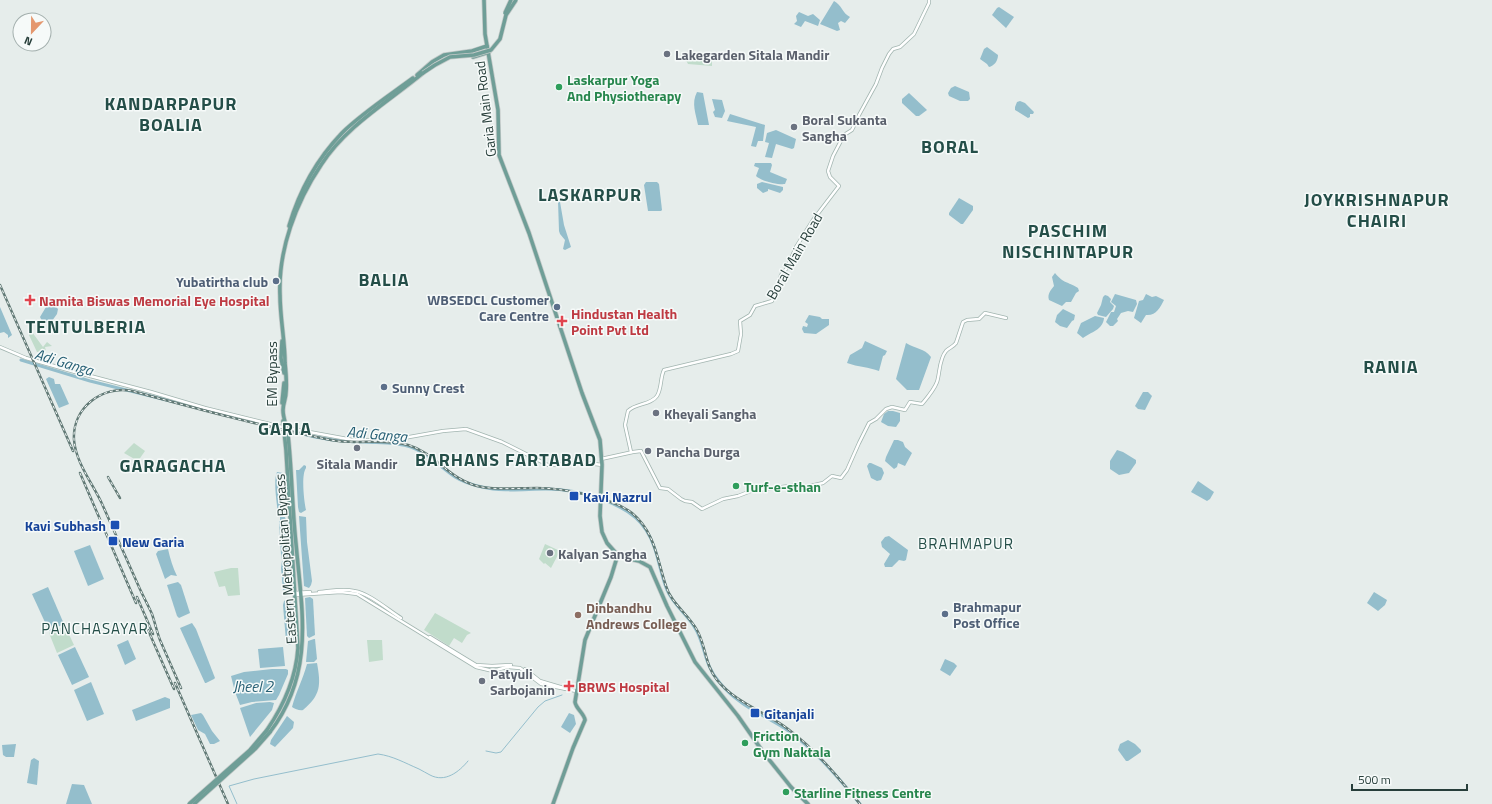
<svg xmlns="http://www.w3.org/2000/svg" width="1492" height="804" viewBox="0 0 1492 804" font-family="'Titillium Web',sans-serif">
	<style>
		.green { fill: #c1dccb }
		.water { fill: #94becc }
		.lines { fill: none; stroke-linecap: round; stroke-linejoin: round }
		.stream { stroke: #94becc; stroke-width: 1 }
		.river { stroke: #94becc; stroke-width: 3 }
		.secondary-casing { stroke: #a2b5b0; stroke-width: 4 }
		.primary-casing { stroke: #c3c9c8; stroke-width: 5 }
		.secondary { stroke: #fff; stroke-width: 2.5 }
		.primary { stroke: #6f9e97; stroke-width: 3.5 }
		.rail-casing { stroke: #617975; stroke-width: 2.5 }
		.rail { stroke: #f6faf9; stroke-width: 1; stroke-dasharray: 3; stroke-linecap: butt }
		.primary-bridge-casing { stroke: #c3c9c8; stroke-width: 5; stroke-linecap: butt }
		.primary-bridge { stroke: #6f9e97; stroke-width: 3.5 }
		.worship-dot { fill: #6b7280; stroke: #f6faf9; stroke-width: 1.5 }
		.leisure-dot { fill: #2e9e5b; stroke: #f6faf9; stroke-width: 1.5 }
		.service-dot { fill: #5c6f8a; stroke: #f6faf9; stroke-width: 1.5 }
		.health-dot { fill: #e0444e; stroke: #f6faf9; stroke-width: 1.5 }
		.transit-dot { fill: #1a4fb4; stroke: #f6faf9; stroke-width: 1.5 }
		.education-dot { fill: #8d6e63; stroke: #f6faf9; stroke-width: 1.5 }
		.labels { text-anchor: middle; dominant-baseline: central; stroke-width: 3; stroke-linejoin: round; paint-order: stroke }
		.worship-label { font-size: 14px; font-weight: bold; fill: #5b616d; stroke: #f6faf9; text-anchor: start }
		.leisure-label { font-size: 14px; font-weight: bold; fill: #27864d; stroke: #f6faf9; text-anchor: start }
		.street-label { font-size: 14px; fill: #273e3a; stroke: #f6faf9 }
		.service-label { font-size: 14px; font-weight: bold; fill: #4e5e75; stroke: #f6faf9; text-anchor: end }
		.health-label { font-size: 14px; font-weight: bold; fill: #be3a42; stroke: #f6faf9; text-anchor: start }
		.transit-label { font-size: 14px; font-weight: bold; fill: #164399; stroke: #f6faf9; text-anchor: start }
		.education-label { font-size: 14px; font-weight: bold; fill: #785e54; stroke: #f6faf9; text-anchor: start }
		.water-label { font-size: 15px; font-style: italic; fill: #265f74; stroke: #f6faf9 }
		.neighbourhood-label { font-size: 15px; letter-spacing: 1px; fill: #244e48; stroke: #f6faf9 }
		.district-label { font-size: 18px; font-weight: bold; letter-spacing: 1px; fill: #244e48; stroke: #f6faf9 }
	</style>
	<rect width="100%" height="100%" fill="#e6edeb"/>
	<g class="green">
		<path d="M693,53h4l3,3h12v10l-24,-2 -3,-6 -1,-4z"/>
		<path d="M30,327l2,3v2l11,15 4,-5 5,4 -7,1 1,4 -9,1 -8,-17z"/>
		<path d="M134,443l11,8 -7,10 -14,-8z"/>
		<path d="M545,544l15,7 -9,17 -6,-5 -1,1 -5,-5z"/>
		<path d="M231,568h7l2,27 -12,1 -3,-10 -6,1 -5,-15z"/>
		<path d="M435,613l36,20 -4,2 -5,8 -8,-5 -5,8 -25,-16z"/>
		<path d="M65,626l9,19 -17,8 -8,-20z"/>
		<path d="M367,640h15l1,20 -14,2z"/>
	</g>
	<g class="water">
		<path d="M834,1c8,4 8,12 16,16l-5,6 -4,-2 -3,2 2,7 -3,1 -17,-7z"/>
		<path d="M999,7l15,10 -8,11 -14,-13 5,-7z"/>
		<path d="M799,12l9,4 5,-2 7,6 -2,6 -13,-5 -4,6 -7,-3 3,-3 -1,-5z"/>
		<path d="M987,47l11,8c0,6 -4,11 -9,12l-2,-3 -7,-5 4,-10z"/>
		<path d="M955,86l14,6 1,7 -2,2h-8l-11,-5 -1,-3 3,-5z"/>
		<path d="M697,92l6,1 6,32h-11c-2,-11 -7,-22 -1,-33z"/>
		<path d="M909,93l18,17 -8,6h-3l-14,-13v-4z"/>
		<path d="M712,99l10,1 3,11 -3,7 -7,-1 -2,-5 2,-2z"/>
		<path d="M1020,101l5,2 9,9 -1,2h-3v3l-2,1 -13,-8v-3l2,-5z"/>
		<path d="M730,114l35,11 -2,16h-5l-2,6 -5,-1 5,-19 -29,-6z"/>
		<path d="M776,130l20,9 -2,9 -2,1 -16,-5 -4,14 -7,-1 4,-14 -4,-1 2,-9z"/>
		<path d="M755,163h16l1,2 -2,7 17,7 -2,5c-7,1 -24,-3 -29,-8l3,-8 -5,-2z"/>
		<path d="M646,182h11l2,2 3,26 -1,1h-13l-4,-26z"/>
		<path d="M762,182l21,5v3l-3,3 -12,-4v2l-5,2 -6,-5v-4z"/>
		<path d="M959,198l14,8v4l-10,14h-2l-12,-9v-2z"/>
		<path d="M558,201l2,1 4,23 7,22 -6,3 -2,-1 2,-9 -5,-6 -1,-3z"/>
		<path d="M1055,273c9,11 12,8 23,15l1,3 -3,2 -5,9h-5l-4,4 -13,-6c-2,-6 2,-10 5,-14l-2,-9z"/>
		<path d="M1115,294l21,6 1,4 -4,8 -5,-1 -7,2 -4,6 1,2 -5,5h-3l-4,-4 5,-10h3l2,-6 -5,-4z"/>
		<path d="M1146,294l6,3 4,-1 8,4c-4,8 -8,16 -18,15l-5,8 -7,-5 5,-17 4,-1z"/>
		<path d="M1105,295l3,1 3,3 -1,3 4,4 -1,3 -7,8 -8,-2 -1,-2 4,-8 2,-8z"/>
		<path d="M54,305l4,4 -1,5 -8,11 -2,-2h-4l-3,-6 6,-10z"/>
		<path d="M0,307l12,28 -4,3v-3l-4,-3 -4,1z"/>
		<path d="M1063,309l12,6 -1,5 -2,1 -5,7 -7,-2 -5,-4 2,-7z"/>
		<path d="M809,315l11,2 2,2h7v6l-13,9 -12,-1 -2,-4 1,-3 4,1 1,-3 -3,-2z"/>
		<path d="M1095,316l9,2c-1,12 -13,14 -21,20l-6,-5 4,-10z"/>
		<path d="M865,341l22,10 -2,4 -2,1 -4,15c-10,-4 -21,-4 -32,-8l3,-8 12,-7z"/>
		<path d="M906,343c10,6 18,5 25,14l-12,33h-12l-11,-11z"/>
		<path d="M49,377l5,2 1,5h5l9,20 -10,4 -13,-29z"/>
		<path d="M1143,392h5l4,4 -7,14 -7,-1 -3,-3z"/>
		<path d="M888,411h5l7,2v8l-4,6 -8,-1 -7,-4 3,-8z"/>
		<path d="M894,440h4l5,2 2,5 7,6 -7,13 -7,-3 -1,4 -3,2 -9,-8 1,-4z"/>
		<path d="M1117,450l6,2 13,8v3l-7,10 -10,2 -9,-6v-8z"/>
		<path d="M869,463h2l11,5 2,5 -3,7 -4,1 -6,-3 -4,-12z"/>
		<path d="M304,465l2,1v2c-5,7 -2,33 0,42l-5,3 -2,-1 -1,-5 -2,-37h3z"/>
		<path d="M277,472l6,1 2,37 -1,4h-6c-1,-11 -5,-33 -1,-42z"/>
		<path d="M1198,481l16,11 -4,7 -3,2 -16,-9z"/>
		<path d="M299,516l7,1 1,25 5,39 -1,4 -2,3 -5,-2z"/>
		<path d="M280,517h5l1,3 3,33 -2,7h-5l-1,-6 -2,-33h1z"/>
		<path d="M889,536l19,14 -2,10 -2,1 -5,-1 -7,7h-7l-1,-3 6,-10 -8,-7 -1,-5 4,-5z"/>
		<path d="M90,545l14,34 -16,7 -14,-35z"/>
		<path d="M168,549c2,9 5,19 9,27l-6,-1 -6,4 -9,-25 2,-3z"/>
		<path d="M282,561h6l1,1 1,28h-7l-2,-22z"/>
		<path d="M178,582l3,3 9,28 -11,5 -2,-2 -10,-31z"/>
		<path d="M48,587l16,37 -15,7 -17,-37z"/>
		<path d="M1374,592l13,8 -2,5 -7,6 -11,-8z"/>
		<path d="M310,597l3,2 2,36 -6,3 -2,-2 -2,-38z"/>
		<path d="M288,599l3,1 3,43 -5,2 -2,-2 -1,-2 -3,-36 1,-4z"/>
		<path d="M192,623l4,6 19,49 -1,1 -8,4h-1l-25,-55z"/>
		<path d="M314,639h1l2,20 -3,3h-8l2,-21z"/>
		<path d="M128,640l8,19 -11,6 -8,-20z"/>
		<path d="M75,647l14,30 -17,8 -14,-30z"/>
		<path d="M283,647l2,19 -25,2 -2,-19z"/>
		<path d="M945,659l9,4 3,3 -7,10 -10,-6z"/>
		<path d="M317,663c4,22 4,32 -14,47 -3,1 -8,-1 -11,-3 4,-15 11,-28 15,-43z"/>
		<path d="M272,669h14l2,1v4l-9,21 -3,5 -24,2 -12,3 -5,-13 -4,-16 13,-4z"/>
		<path d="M91,682l13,32 -17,7 -13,-31z"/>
		<path d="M165,697l5,2v9l-34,13 -4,-11z"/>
		<path d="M270,702l4,1 -2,7 -22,27 -10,-29 16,-5z"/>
		<path d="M201,713l2,2 9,16 8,10 -6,3h-4l-5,-10 -7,-4 -7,-15z"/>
		<path d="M569,713l5,2 2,9 -6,9 -9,-6z"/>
		<path d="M287,716l7,6 -1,6 -18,19 -5,-3 1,-4z"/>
		<path d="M1128,740l7,4 6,6v2l-13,9h-2l-8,-11 2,-6z"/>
		<path d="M16,744l-2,13h-8l-3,-2 -1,-10z"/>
		<path d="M34,758l5,3 -2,24 -10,-2 4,-23z"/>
		<path d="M72,784l12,1 8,19h-26z"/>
	</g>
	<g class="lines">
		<g class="stream">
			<path d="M486,751l10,2 5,-1 37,-45 7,-6 17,-6"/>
			<path d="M237,804l-8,-18 25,-7 124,-25c15,2 27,9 41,15 4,2 7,4 11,6 15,8 29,-3 38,-14"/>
		</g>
		<path class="river" d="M21,360l69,21 225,56c16,3 33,5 50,5 15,1 31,0 46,5 17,6 29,20 44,30 8,5 18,8 27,10 21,5 43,2 64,2 31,0 83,13 100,41 12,18 13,41 21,60 6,15 20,24 28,38 11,18 8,36 25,55 5,6 11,12 18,17 15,12 33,19 49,30 28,20 51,47 73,74"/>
		<g class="secondary-casing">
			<g id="secondary">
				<path d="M0,347l26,11 49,14 76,20 54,16 77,19 71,13h15l30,-1 45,-8 23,-2 36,13 46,23h8l24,-3 22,3"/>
				<path d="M631,452l-6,-27 3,-14c8,-8 23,-6 29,-15 5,-8 3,-18 7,-26l67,-16 7,-3 3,-17 -1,-13 10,-6 5,-9 17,-5 6,-14 3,-12 6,-7 9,-21 17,-27 26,-34 -9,-9 -2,-6 5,-15 11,-21 8,-5 7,-15 17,-31 6,-16 7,-14 4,-5 7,-2 14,-13 15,-31v-3"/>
				<path d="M601,459l32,-7 8,-1 19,37 8,1 13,10 4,2 7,1 10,7 21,-10 15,-3 13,-5 46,-6 8,2 5,-1 13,-3 9,-7 9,2 6,-8 12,-27 10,-20 7,-4 10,-10 6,-2 13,3 5,-8 12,2c5,-6 12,-14 15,-22 3,-9 2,-23 9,-31 3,-3 7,-4 10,-8l7,-21 4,-2 12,-1 6,-6 21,5"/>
				<path d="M319,592c12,-1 24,-4 35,-1 15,2 34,19 47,27"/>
				<path d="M295,593l15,-1"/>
				<path d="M295,595l46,-3 16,2 119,73 17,4 14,-4 13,1 21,16 35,7"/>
				<path d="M430,637l46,28 16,1 19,-1"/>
				<path d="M525,669l15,12 27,8"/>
			</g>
		</g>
		<g class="primary-casing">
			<g id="primary">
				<path d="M484,0l1,34 13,76 1,45 30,78 53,160 18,47 2,25 -2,51 2,16 5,11 8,9 17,7"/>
				<path d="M473,57l16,-5"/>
				<path d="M417,75l15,-13 12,-7 28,-4 15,-5"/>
				<path d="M289,226c10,-34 28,-67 53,-93 19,-19 48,-38 71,-55"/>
				<path d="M282,341l-1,17 3,15"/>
				<path d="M282,403l2,-20"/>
				<path d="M630,559l9,2 11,6 17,39 28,56 43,54 25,36 28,35 17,17"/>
				<path d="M267,730c17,-25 29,-52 31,-82l-12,-198 -3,-29"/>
				<path d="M270,732c45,-59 32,-120 26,-188 -4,-37 -4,-73 -8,-109 -1,-9 -5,-16 -5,-25 0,-7 3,-11 3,-18 1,-9 0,-19 -1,-29 0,-22 -5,-45 -5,-68 -2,-45 16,-93 41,-130 25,-39 67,-63 102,-92"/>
				<path d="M553,804l20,-56 12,-28c-1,-7 -9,-11 -10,-18l10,-62 26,-63 7,-23"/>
			</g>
		</g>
		<use href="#secondary" class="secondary"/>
		<use href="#primary" class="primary"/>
		<g class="rail-casing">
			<g id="rail">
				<path d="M0,285l73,166"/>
				<path d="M80,473l56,130"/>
				<path d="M108,477l12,21"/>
				<path d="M137,597l16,37"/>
				<path d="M148,630l26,59"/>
				<path d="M175,683l53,121"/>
				<path d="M181,688c-7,-16 -14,-32 -21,-48 -3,-8 -5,-17 -8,-26 -4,-9 -9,-18 -13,-27 -12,-27 -24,-54 -36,-81 -9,-21 -27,-42 -29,-66 -2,-32 28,-55 58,-49 66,18 132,36 199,49 25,5 52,-2 77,5 28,8 41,36 74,42 18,3 36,1 55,1 26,0 74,9 95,25 23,19 25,46 34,73 5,17 22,28 31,44 9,16 8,35 20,50 19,23 47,31 71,49 28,21 50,48 72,75"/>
			</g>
		</g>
		<use href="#rail" class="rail"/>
		<g class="primary-bridge-casing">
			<g id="primary-bridge">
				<path d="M505,13l6,-13"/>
				<path d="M423,73l12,-8 15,-8 24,-2 17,-5 9,-11 6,-24 10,-15"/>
				<path d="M189,804l61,-54 17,-20"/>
				<path d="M194,804l61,-55 15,-17"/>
			</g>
		</g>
		<use href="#primary-bridge" class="primary-bridge"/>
	</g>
	<g class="worship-dot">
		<circle cx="667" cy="54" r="4"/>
		<circle cx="794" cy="127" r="4"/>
		<circle cx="656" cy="413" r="4"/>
		<circle cx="357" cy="448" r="4"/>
		<circle cx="648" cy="451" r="4"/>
		<circle cx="550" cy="553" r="4"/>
		<circle cx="482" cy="681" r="4"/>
	</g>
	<g class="leisure-dot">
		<circle cx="559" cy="87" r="4"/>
		<circle cx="736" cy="486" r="4"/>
		<circle cx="745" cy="743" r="4"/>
		<circle cx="786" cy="792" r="4"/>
	</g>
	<g class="service-dot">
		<circle cx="276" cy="281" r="4"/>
		<circle cx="557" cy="307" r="4"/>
		<circle cx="384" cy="387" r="4"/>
		<circle cx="945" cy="614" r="4"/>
	</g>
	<g class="health-dot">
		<path d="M28 294h4v4h4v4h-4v4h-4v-4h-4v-4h4z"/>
		<path d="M560 315h4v4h4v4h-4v4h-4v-4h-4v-4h4z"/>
		<path d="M567 680h4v4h4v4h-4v4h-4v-4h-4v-4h4z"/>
	</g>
	<g class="transit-dot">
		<rect x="569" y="491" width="10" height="10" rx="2"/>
		<rect x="110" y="520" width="10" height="10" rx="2"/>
		<rect x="108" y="536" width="10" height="10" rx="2"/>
		<rect x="750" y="708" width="10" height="10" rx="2"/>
	</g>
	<circle class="education-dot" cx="578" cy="615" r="4"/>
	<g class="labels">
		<g class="worship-label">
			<text x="675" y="54">Lakegarden Sitala Mandir</text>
			<text x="802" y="119">Boral Sukanta<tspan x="802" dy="16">Sangha</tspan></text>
			<text x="664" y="413">Kheyali Sangha</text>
			<text x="656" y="451">Pancha Durga</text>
			<text x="357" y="463" text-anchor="middle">Sitala Mandir</text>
			<text x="558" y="553">Kalyan Sangha</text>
			<text x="490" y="673">Patyuli<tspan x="490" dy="16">Sarbojanin</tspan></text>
		</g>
		<g class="leisure-label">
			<text x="567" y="79">Laskarpur Yoga<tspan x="567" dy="16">And Physiotherapy</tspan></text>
			<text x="744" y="486">Turf-e-sthan</text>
			<text x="753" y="735">Friction<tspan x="753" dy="16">Gym Naktala</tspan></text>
			<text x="794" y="792">Starline Fitness Centre</text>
		</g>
		<g class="street-label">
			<text transform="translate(485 109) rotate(-97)">Garia Main Road</text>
			<text transform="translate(794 256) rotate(-60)">Boral Main Road</text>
			<text transform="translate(271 374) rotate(-90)">EM Bypass</text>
			<text transform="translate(285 559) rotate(-94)">Eastern Metropolitan Bypass</text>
		</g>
		<g class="service-label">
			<text x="268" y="281">Yubatirtha club</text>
			<text x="549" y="299">WBSEDCL Customer<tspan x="549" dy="16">Care Centre</tspan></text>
			<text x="392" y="387" text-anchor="start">Sunny Crest</text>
			<text x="953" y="606" text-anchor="start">Brahmapur<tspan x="953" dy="16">Post Office</tspan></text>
		</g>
		<g class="health-label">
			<text x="39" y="300">Namita Biswas Memorial Eye Hospital</text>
			<text x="571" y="313">Hindustan Health<tspan x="571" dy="16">Point Pvt Ltd</tspan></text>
			<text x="578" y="686">BRWS Hospital</text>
		</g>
		<g class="transit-label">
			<text x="583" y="496">Kavi Nazrul</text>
			<text x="106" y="525" text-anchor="end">Kavi Subhash</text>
			<text x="122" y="541">New Garia</text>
			<text x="764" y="713">Gitanjali</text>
		</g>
		<g class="education-label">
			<text x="586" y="607">Dinbandhu<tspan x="586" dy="16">Andrews College</tspan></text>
		</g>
		<g class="water-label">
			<text transform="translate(64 362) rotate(17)">Adi Ganga</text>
			<text transform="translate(377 434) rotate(5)">Adi Ganga</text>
			<text x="253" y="686">Jheel 2</text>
		</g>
		<g class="neighbourhood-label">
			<text x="966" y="543">BRAHMAPUR</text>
			<text x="95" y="628">PANCHASAYAR</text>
		</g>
		<g class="district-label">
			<text x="171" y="103">KANDARPAPUR<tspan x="171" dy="21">BOALIA</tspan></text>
			<text x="950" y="146">BORAL</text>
			<text x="590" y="194">LASKARPUR</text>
			<text x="1377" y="199">JOYKRISHNAPUR<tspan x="1377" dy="21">CHAIRI</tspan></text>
			<text x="1068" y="230">PASCHIM<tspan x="1068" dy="21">NISCHINTAPUR</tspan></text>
			<text x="384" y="279">BALIA</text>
			<text x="86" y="326">TENTULBERIA</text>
			<text x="1391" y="366">RANIA</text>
			<text x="285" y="428">GARIA</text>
			<text x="506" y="459">BARHANS FARTABAD</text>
			<text x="173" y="465">GARAGACHA</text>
		</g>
	</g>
	<g transform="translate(32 32) rotate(202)"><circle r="19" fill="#f6faf9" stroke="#a3afad"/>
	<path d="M0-3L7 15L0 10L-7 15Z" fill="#e4976e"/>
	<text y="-6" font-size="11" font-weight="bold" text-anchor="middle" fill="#273e3a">N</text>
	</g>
	<path d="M1352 784v6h115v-6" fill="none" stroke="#273e3a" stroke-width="2"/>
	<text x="1358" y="784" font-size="12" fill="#273e3a" stroke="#f6faf9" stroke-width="3" paint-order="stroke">500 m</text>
</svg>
